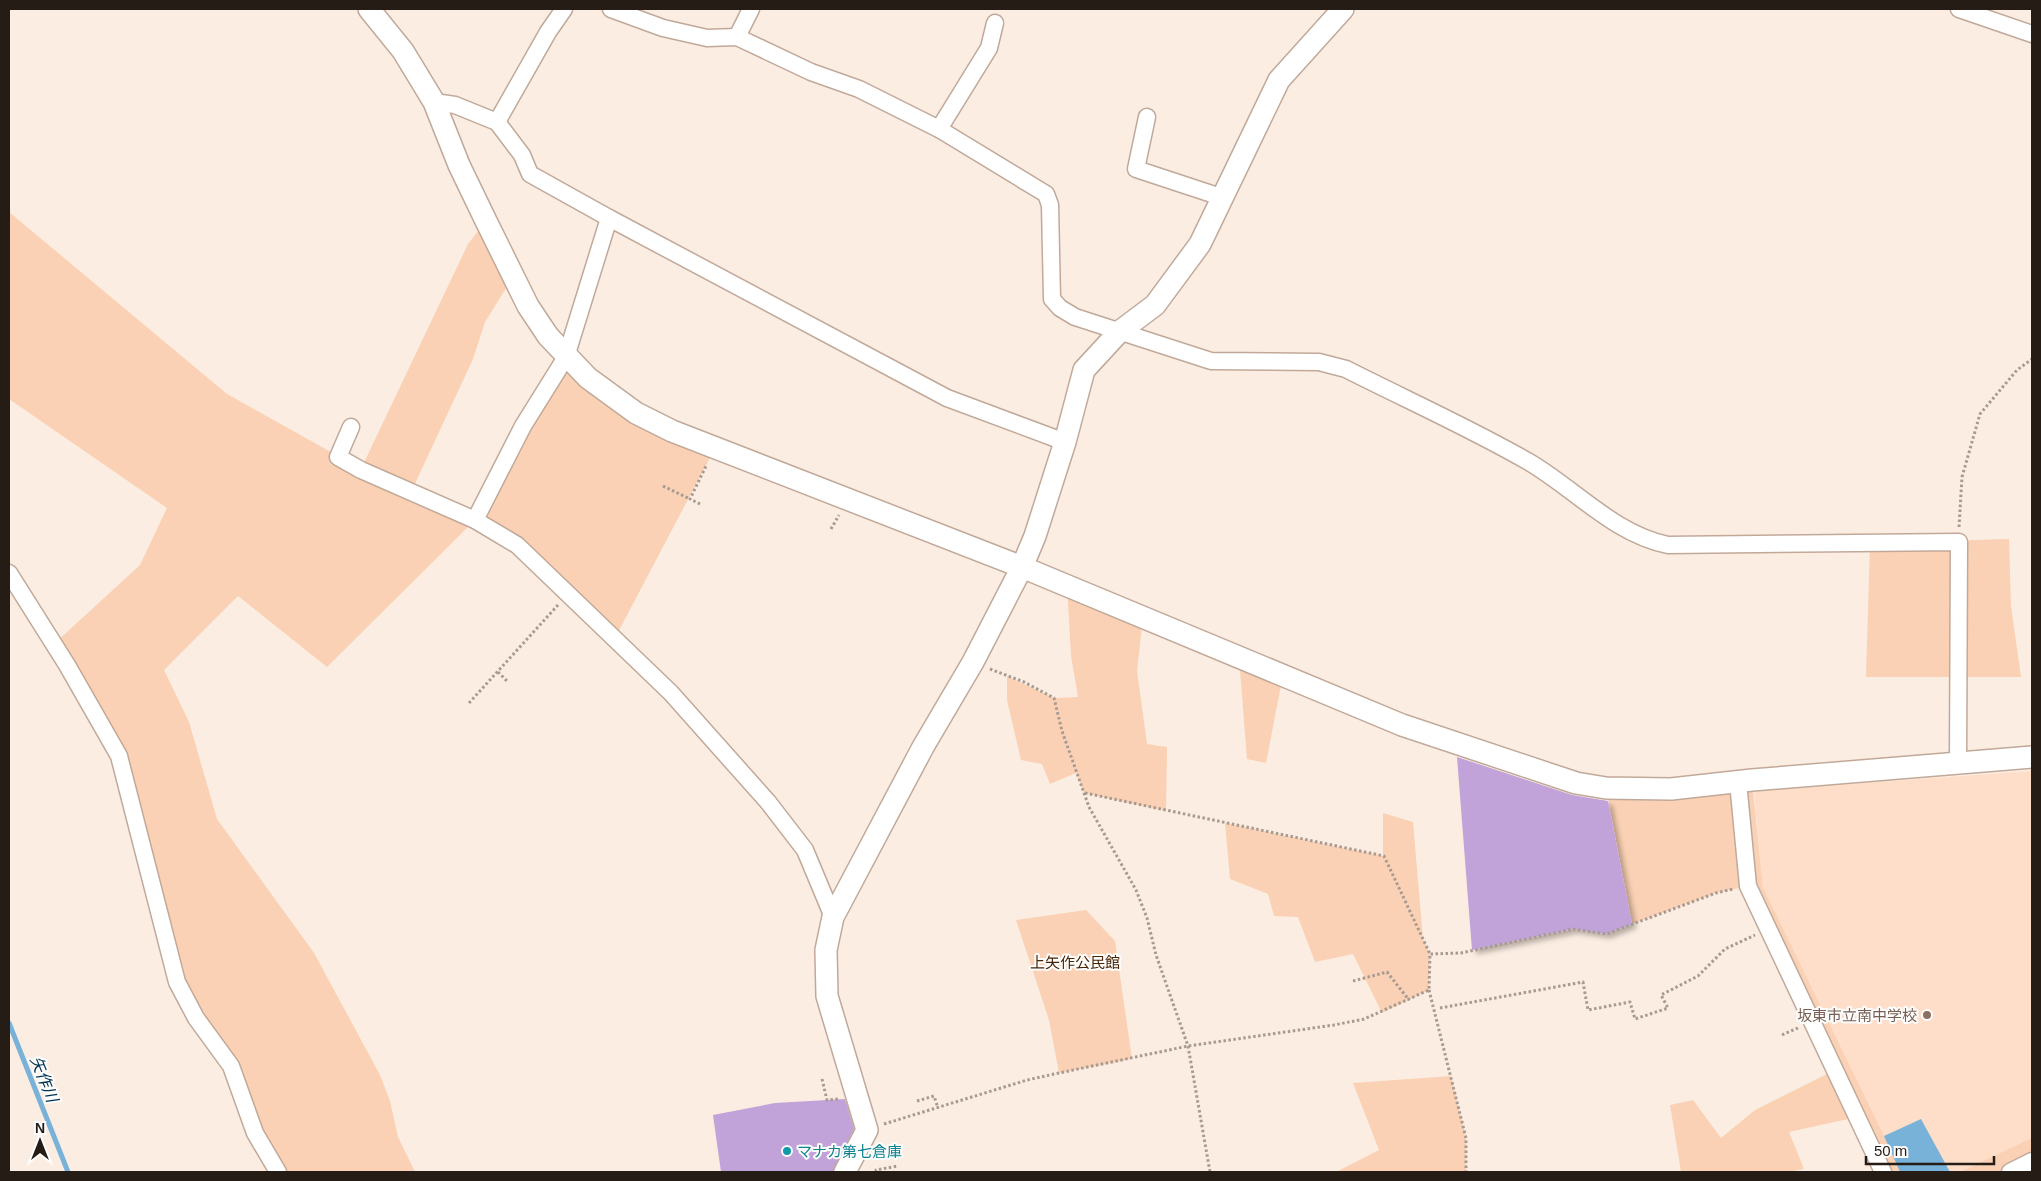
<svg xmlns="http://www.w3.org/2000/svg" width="2041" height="1181" viewBox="0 0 2041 1181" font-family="Arial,'Noto Sans JP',sans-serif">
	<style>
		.built { fill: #fedec8 }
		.green { fill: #fad1b4 }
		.water { fill: #78b2d9 }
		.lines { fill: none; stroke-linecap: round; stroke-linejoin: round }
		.stream { stroke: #78b2d9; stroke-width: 5 }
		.building { fill: #c1a3da; filter: url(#shadow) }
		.minor-casing { stroke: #c1a999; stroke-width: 19 }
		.tertiary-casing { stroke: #c1a999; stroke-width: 24 }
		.path { stroke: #a79a91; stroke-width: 3; stroke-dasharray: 2.5 2.5; stroke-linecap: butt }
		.minor { stroke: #fff; stroke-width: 16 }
		.tertiary { stroke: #fff; stroke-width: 21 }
		.education-dot { fill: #8d6e63; stroke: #fdfdfd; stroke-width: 2 }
		.culture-dot { fill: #0f9aa8; stroke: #fdfdfd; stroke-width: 2 }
		.labels { text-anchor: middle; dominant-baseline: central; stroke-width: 4; stroke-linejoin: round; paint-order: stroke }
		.park-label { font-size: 15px; fill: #472404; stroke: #fdfdfd }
		.education-label { font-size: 15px; fill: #785e54; stroke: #fdfdfd; text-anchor: end }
		.culture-label { font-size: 15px; fill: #0d838f; stroke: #fdfdfd; text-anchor: start }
		.water-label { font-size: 16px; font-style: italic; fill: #02344f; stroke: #fdfdfd }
	</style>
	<defs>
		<filter id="shadow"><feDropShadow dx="4.5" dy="4.5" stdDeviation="2.5" flood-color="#0004"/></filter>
	</defs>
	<rect width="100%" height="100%" fill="#fcede2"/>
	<path class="built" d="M2032,771v378l-48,23h-39l-23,-42 -36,16 -122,-247 -10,-108z"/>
	<g class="green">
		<path d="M9,212l218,182 134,75 107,-225 18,-23 27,56 -28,45 -12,37 -61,131 63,30 91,-163 22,21 127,70 -100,190 -140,-118 -148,147 -89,-71 -74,74 25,52 28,97 97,134 66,122 10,26 8,36 17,35h-136l-102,-190 -58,-226 -65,-112 86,-79 27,-57 -158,-109z"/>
		<path d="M2009,539l2,67 10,71h-155l4,-134z"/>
		<path d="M1067,586l76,31 -6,54 10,73 20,3 -1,64 -82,-18 -8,-20 -26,11 -8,-20 -21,-4 -14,-60v-24l47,22 24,-1 -7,-41z"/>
		<path d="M1239,657l44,18 -17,88 -19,-4z"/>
		<path d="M1752,780l11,108 121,248 16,36h-16l-27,-55 -68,15 15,37 -16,3h-107l-11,-67 23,-5 28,38 34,-28 80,-40 -87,-184 -32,7 -84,31 -26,-136z"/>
		<path d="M1383,813l30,9 10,117 7,15 -1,36 -47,23 -29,-59 -38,8 -17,-45 -24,-1 -6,-22 -38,-15 -5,-56 158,33z"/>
		<path d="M1086,910l29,31 17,118 -73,14 -10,-53 -33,-100z"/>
		<path d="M1451,1076l15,62v34h-130l43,-22 -26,-67z"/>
		<path d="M2032,1138v34h-72z"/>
	</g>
	<path class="water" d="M1921,1119l29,53h-50l-16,-36z"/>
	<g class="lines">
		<path class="stream" d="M9,1023l59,149"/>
	</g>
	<g class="building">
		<path d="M1457,757l115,38 36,6 24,123 -26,10 -33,-5 -101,21z"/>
		<path d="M845,1099l9,30 -21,43h-112l-8,-57 62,-12z"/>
	</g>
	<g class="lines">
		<g class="minor-casing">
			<g id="minor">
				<path d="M611,9l52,19 44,10 30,-1 74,35 48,17 80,40 107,65 4,11 2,94 8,9 15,9 136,44 108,1 27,7c61,31 124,59 183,93 46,27 85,72 139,83l291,-3 -1,221"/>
				<path d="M1959,9l73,25"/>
				<path d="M737,37l14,-28"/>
				<path d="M434,102l21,3 42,17 51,-90 16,-23"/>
				<path d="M1147,117l-11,52 88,29"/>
				<path d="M497,122l25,33 8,19 79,44 -43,139 -43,69 -48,94 42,25 154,148 97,109 37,48 28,67"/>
				<path d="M939,129l50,-81 6,-25"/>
				<path d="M609,218l338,180 118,44"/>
				<path d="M351,427l-13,30 23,13 114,50"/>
				<path d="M9,573l58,92 52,91 58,226 19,36 35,48 24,67 23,39"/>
				<path d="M1738,782l10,104 135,286"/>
				<path d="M2010,1172l22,-11"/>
			</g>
		</g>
		<g class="tertiary-casing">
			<g id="tertiary">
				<path d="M369,9l34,42 31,51 25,63 27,56 42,85 20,30 40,42 48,35 36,18 350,136 380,158 174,58 30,5 65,1 81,-9 280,-23"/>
				<path d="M845,1172l22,-42 -40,-134 -1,-46 7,-33 90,-170 50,-85 49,-95 13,-31 30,-94 19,-72 35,-38 36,-27 45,-61 79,-164 64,-71"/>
			</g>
		</g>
		<g class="path">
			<path d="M663,486l27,13"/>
			<path d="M700,504l-10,-5 17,-35"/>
			<path d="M1959,527l3,-50 18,-63 37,-44 15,-11"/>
			<path d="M831,529l8,-14"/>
			<path d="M990,669l34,13 30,16 8,33 27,76 47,83 11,28 9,37 32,91 22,126"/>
			<path d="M498,672l9,9"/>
			<path d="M469,703l89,-98"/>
			<path d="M1085,793l299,63 46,98"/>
			<path d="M1353,981l34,-9 22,28"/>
			<path d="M1429,990l37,148v34"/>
			<path d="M1440,1008l143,-26 5,28 42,-8 5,17 33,-11 -7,-13 37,-19 27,-27 30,-14"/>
			<path d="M1782,1035l16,-7"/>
			<path d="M822,1079l5,21 12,-1"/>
			<path d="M917,1101l17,-5 4,12"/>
			<path d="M884,1124l143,-44 32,-7 129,-27 146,-21 30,-6 65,-29 1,-36 31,-1 112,-24 33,5 110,-41 17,-4"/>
			<path d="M876,1172v-2l22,-4"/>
		</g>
		<use href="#minor" class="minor"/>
		<use href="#tertiary" class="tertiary"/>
	</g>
	<circle class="education-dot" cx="1927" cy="1015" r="5"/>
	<circle class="culture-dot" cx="787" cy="1151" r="5"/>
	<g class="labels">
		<g class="park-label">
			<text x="1075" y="962">上矢作公民館</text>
		</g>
		<g class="education-label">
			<text x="1917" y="1015">坂東市立南中学校</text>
		</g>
		<g class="culture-label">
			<text x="797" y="1151">マナカ第七倉庫</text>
		</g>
		<g class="water-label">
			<text transform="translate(44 1079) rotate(68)">矢作川</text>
		</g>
	</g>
	<rect width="2041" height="1181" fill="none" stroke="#251c16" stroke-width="20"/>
	<g transform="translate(40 1141)" stroke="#fdfdfd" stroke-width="4" paint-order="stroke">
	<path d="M0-4L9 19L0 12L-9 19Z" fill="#251c16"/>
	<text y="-8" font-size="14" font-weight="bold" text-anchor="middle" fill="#251c16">N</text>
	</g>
	<path d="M1866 1156v8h128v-8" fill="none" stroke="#251c16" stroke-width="2.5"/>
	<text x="1874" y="1156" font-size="15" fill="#251c16" stroke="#fdfdfd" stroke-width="4" paint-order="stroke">50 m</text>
</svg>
